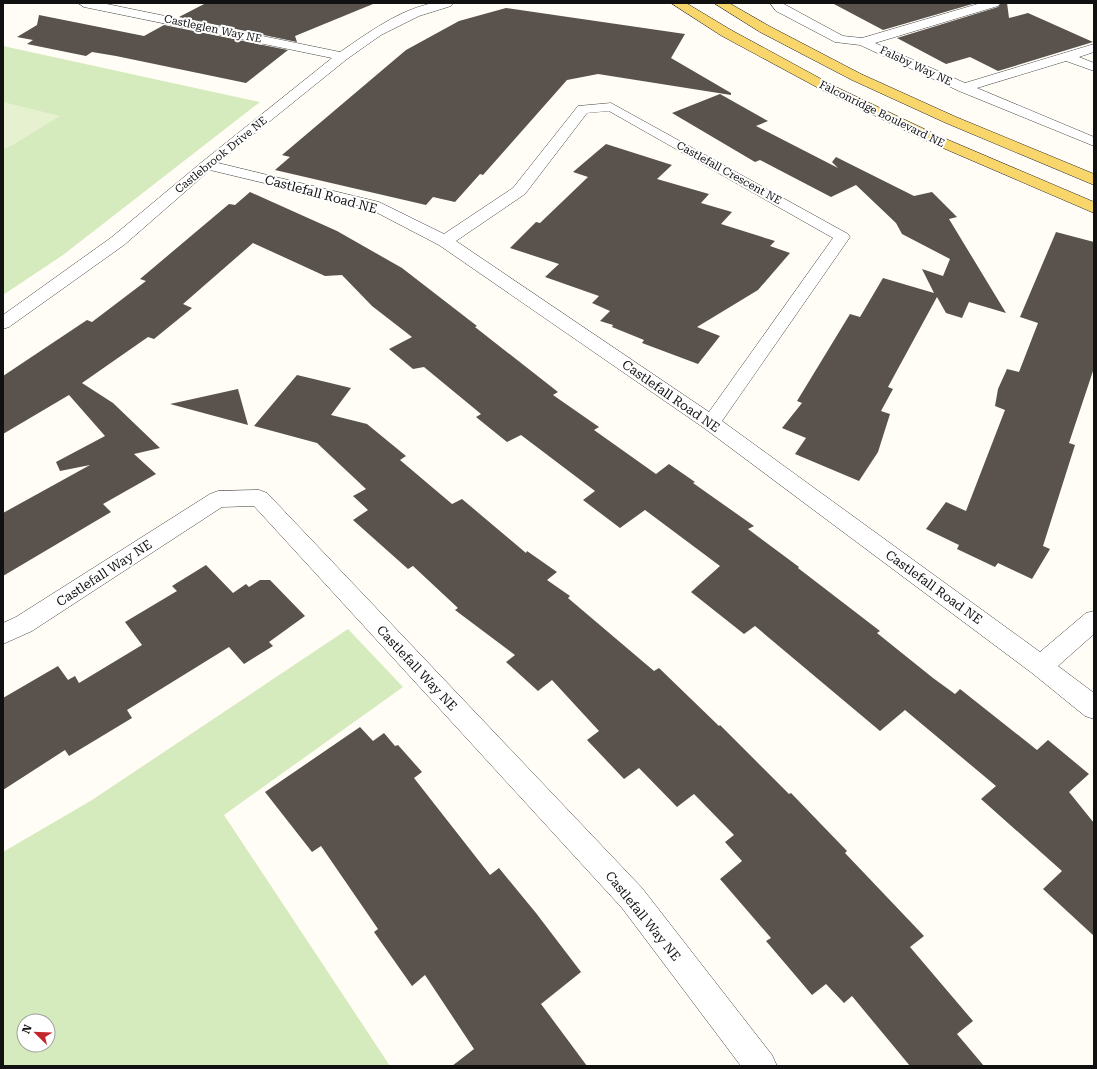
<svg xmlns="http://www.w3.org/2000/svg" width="1097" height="1069" viewBox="0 0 1097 1069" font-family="'Roboto Serif',serif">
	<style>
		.green { fill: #d5ebbd; fill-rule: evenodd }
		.pitch { fill: #e6f2cf }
		.building { fill: #5a524d }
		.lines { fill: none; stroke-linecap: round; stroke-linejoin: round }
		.minor-casing { stroke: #444; stroke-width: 1 }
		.major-casing { stroke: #222; stroke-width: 1 }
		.minor { fill: #fff; fill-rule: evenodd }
		.major { fill: #f9d66b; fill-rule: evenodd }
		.labels { text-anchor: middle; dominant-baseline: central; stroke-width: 4; stroke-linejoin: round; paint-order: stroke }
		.far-street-label { font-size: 11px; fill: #111; stroke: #fff }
		.street-label { font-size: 13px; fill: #111; stroke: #fff }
	</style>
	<rect width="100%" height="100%" fill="#fffdf5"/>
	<g class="green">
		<path d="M3,46l257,56 -197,153 -60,40z"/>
		<path d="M348,629l55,58 -179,128 166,251h-387v-214l89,-52zM24,1021h24v24h-24z"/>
	</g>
	<path class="pitch" d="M3,102l57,14 -49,30 -8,3z"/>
	<g class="building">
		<path d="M206,3h166l1,1 -78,32 2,6 -118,-25z"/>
		<path d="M832,3h144l-93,27z"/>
		<path d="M1001,3h6l2,15 19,-5 65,29 -95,29 -28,-14 -24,7 -49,-26 101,-31z"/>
		<path d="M506,8l179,26 -14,24 60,35v2l-133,-21 -31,6 -84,95 -3,-1 -25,28 -22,-5 -7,8 -151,-35 15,-13 -8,-2 124,-105 53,-29z"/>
		<path d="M39,15l105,21 20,-11 124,25 -42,33 -130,-27 -24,-4 -6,4 -59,-12 6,-4 -16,-3 20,-12z"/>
		<path d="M720,94l48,27 -12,5 82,42 -6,-6 4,-5 78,39 18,-4 25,25 -8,2 57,94 -37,-11 -7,16 -16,-5 -9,-16 -49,90 5,2 -12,22 9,3 -12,38 -19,29 -64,-27 11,-16 -24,-10 20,-25 -5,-2 53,-87 10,3 23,-39 51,15 -12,-24 21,7 7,-17 -48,-25 -6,-11 -40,-38 -25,12 -71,-37 -5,2 -83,-49z"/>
		<path d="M606,144l66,21 -15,14 52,15 -8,9 31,9 -11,12 54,17 -5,5 20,7 -32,37 -61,37 23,9 -22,28 -56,-21 2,-3 -32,-13 1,-2 -13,-4 10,-10 -18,-8 7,-7 -54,-19 14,-13 -49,-16 26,-26 4,1 48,-46 -15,-5z"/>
		<path d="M250,192l87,39 65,37 75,58 -2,1 83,65 -5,3 46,32 -5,3 62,44 13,-10 26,18 -2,1 61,43 -6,3 51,38 -1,1 82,63 -3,2 56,45 22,16 5,-5 77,61 11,-10 41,34 -20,18 25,31v113l-51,-47 19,-18 -81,-72 15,-13 -91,-76 -25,21 -125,-105 -11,8 -53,-42 29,-26 -75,-56 -25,18 -37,-28 12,-9 -74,-56 -14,7 -31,-25 5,-3 -57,-47 -11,2 -24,-20 23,-12 -40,-31 -30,-31 -17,1 -72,-33 -70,61 9,4 -38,31 -6,-2 -66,46 31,20 47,45 -26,6 22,20 -53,30 8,8 -108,64v-63l87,-48 -30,6 -4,-9 49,-26 -36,-41 -66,39v-58l84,-56 5,2 54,-41 -6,-2 89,-75 6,1z"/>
		<path d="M1056,232l38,10v126l-25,75 6,2 -32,101 7,3 -18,30 -34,-16 -3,4 -38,-18 2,-4 -33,-16 20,-27 20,9 39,-101 -10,-4 3,-17 9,-20 12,3 19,-49 -18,-6z"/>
		<path d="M297,375l54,13 -20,27 36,9 39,32 -6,4 52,44 10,-5 64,54 1,-2 30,21 -10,8 23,16 -2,2 86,73 5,-3 60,58 1,-1 69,69 2,-1 56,58 -2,2 79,83 -14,11 63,74 -16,13 27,32h-74l-58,-70 -8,7 -18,-19 -14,11 -46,-54 5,-3 -51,-59 22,-18 -17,-19 9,-7 -40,-41 -17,13 -38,-39 -15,11 -37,-39 12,-9 -47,-51 -14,11 -32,-29 9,-7 -60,-45 3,-2 -45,-42 -5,3 -55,-49 15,-10 -15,-14 13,-7 -49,-46 -63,-17z"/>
		<path d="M238,389l10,36 -78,-21z"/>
		<path d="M206,565l27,28 13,-9 3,3 11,-7h10l35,36 -36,26 4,4 -29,18 -15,-17 -102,63 5,8 -63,38 -4,-6 -62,40v-92l55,-32 10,14 7,-4 4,7 63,-38 -17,-23 52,-31 -5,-5z"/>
		<path d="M360,727l13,14 11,-8 11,13 3,-1 24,27 -8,6 76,97 9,-7 37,45 45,59 -40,32 46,62h-135l22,-17 -49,-74 -13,11 -38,-54 4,-3 -57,-83 -9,6 -47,-60z"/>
	</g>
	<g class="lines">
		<g class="minor-casing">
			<g id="minor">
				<path d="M78,3h24l238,49c28,-19 60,-43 94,-49 6,-1 13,0 19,0l-2,3 -32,10 -38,19 -34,24 -129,104 161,39 65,32 69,-46 65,-82 33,-3 237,131 2,3 -128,184 318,231 46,-39 8,-2v23l-36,32 36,27v26l-9,-3 -53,-43 -328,-245 -265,-183 -71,-37 -158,-38 -86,75 -115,82 -6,2v-14l109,-78 90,-75 130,-104 -248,-51zM609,111l224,127 -124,174 -253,-171 69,-47 62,-81z"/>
				<path d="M770,3h12l61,33 19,2 119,-35h19l-2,3 -123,37 90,40 129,-39v8l-15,5 15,6v8l-28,-10 -89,27 117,49v9l-135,-55 -99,-46 -25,-3 -59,-31z"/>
				<path d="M259,490l8,3 375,395 130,167 5,11h-36l-119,-158 -368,-402 -32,1 -190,124 -29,13v-21l13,-6 194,-123 8,-3z"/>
			</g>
		</g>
		<g class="major-casing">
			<g id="major">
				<path d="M671,3h15l45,27 103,56 105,50 155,66v11l-165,-71 -105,-51 -102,-55z"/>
				<path d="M714,3h15l40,23 92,48 95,43 138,57v11l-148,-62 -94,-43 -92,-48z"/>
			</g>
		</g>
		<use href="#minor" class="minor"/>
		<use href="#major" class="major"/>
	</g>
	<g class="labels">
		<g class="far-street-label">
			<text transform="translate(213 29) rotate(12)">Castleglen Way NE</text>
			<text transform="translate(916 66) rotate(25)">Falsby Way NE</text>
			<text transform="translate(882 114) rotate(26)">Falconridge Boulevard NE</text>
			<text transform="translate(221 155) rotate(-39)">Castlebrook Drive NE</text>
			<text transform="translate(729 173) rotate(29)">Castlefall Crescent NE</text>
		</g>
		<g class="street-label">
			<text transform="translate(321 194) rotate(15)">Castlefall Road NE</text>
			<text transform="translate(671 396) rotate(35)">Castlefall Road NE</text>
			<text transform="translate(104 573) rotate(-33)">Castlefall Way NE</text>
			<text transform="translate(934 587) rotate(36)">Castlefall Road NE</text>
			<text transform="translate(417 668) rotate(47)">Castlefall Way NE</text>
			<text transform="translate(643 916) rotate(51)">Castlefall Way NE</text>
		</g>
	</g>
	<rect width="1097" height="1069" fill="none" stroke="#111111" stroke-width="8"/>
	<g transform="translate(36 1033) rotate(293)"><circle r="19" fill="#ffffff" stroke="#a0a0a0"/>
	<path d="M0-3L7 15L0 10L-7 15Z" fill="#c4262e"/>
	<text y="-6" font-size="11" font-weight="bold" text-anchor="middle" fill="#111111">N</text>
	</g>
</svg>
